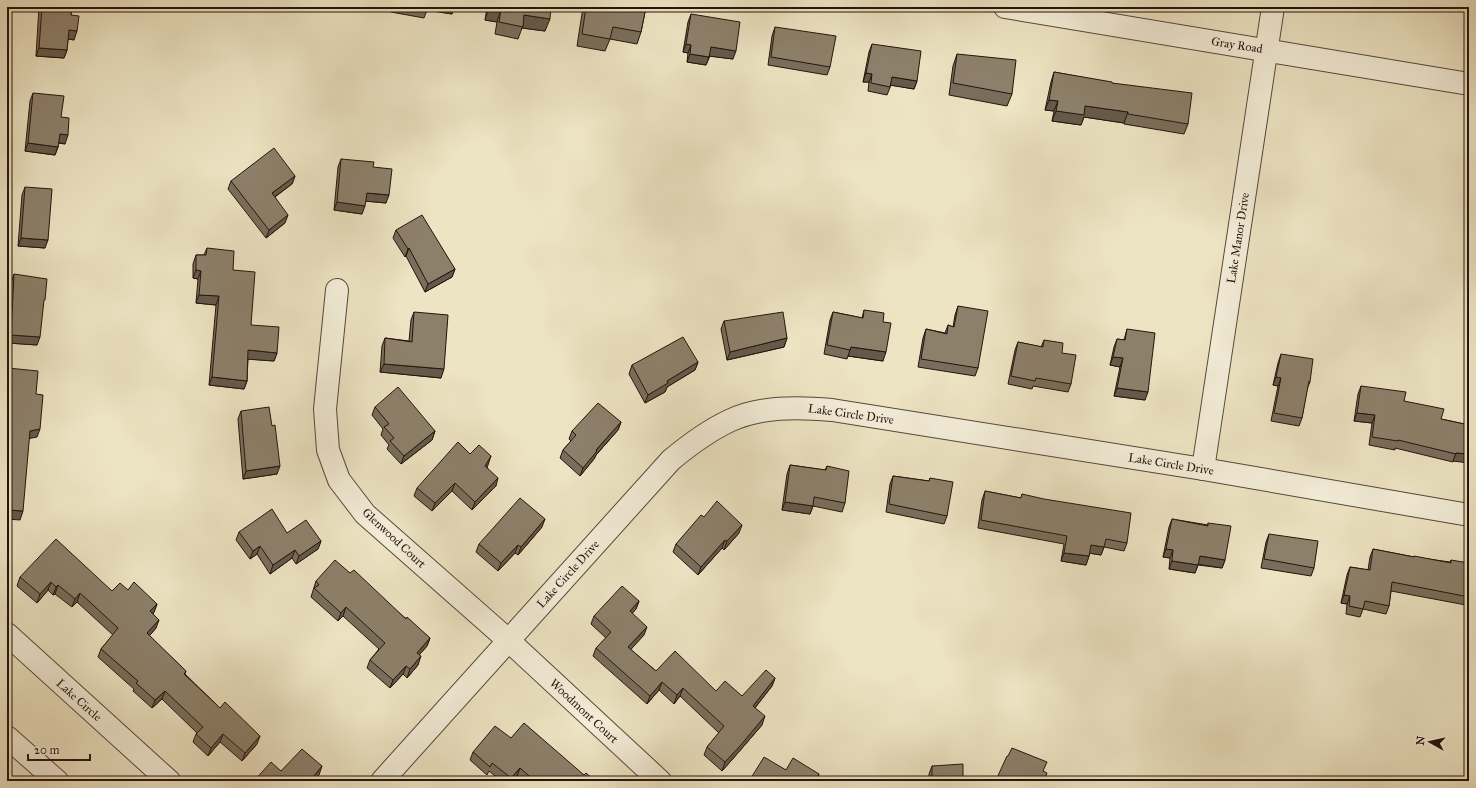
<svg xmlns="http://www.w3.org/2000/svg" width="1476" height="788" viewBox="0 0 1476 788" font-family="'IM FELL Great Primer',serif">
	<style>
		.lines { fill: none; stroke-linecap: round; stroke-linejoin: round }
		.minor-casing { stroke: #574739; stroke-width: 24 }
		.tertiary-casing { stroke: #574739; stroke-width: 24 }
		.minor { stroke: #f3edd8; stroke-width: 22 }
		.tertiary { stroke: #f3edd8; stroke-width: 22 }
		.wall { fill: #796e5c; stroke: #25130b }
		.shaded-wall { fill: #635a4b; stroke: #25130b }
		.building { fill: #8d806b; stroke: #25130b }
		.labels { text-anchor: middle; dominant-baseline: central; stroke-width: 3; stroke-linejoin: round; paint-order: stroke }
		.street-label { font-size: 12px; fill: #25130b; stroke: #f3edd8 }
	</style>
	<rect width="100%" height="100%" fill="#ede4c3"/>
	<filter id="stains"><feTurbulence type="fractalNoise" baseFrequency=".005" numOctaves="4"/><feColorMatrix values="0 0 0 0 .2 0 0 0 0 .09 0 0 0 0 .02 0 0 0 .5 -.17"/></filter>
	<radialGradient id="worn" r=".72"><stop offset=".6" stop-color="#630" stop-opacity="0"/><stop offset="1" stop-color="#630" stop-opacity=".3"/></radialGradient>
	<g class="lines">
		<g class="minor-casing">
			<g id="minor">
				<path d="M337,290l-12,119 3,41 11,30 26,34 143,126 152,141"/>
				<path d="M1203,469l70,-462"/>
				<path d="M7,634l162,147"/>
				<path d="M382,781l289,-321c18,-15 37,-29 58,-39 31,-15 69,-14 103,-11l371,59 266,46"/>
			</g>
		</g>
		<g class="tertiary-casing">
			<g id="tertiary">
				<path d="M1005,7l464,77"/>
				<path d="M7,737l50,44"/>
			</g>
		</g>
		<use href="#minor" class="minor"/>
		<use href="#tertiary" class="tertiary"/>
	</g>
	<g class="wall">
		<path d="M39,7h33l-1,8 3,25 -6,-1 -1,11 -3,8 -28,-2z"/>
		<path d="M392,7h62l-2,7 -25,-4 -3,8 -33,-6z"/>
		<path d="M487,7h64l-6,24 -23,-3 -4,11 -23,-5 2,-12 -12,-2z"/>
		<path d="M583,7h63l-5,25 -4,12 -27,-5 -5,12 -28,-5z"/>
		<path d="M691,14l42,45 -23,-3 -4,9 -19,-3 1,-9 -5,-1 5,-30z"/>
		<path d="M775,27l55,40 -3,8 -59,-10 4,-29z"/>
		<path d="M872,44l45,37 -3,8 -23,-4 -4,10 -19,-4 1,-9h-6l6,-30z"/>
		<path d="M957,54l55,40 -5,12 -58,-11 4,-29z"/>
		<path d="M1054,72l58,11 76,41 -4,10 -60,-10v-1l-40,-6 -3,8 -29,-4 2,-10 -9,-1 6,-28z"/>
		<path d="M33,93l28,24 4,27 -7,-1v4l-3,8 -30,-4 5,-50z"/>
		<path d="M341,159l32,8 13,36 -21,-2 -3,13 -28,-4 4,-43z"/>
		<path d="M295,176l-3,8 -17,13 10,26 -19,15 -38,-49 3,-8z"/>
		<path d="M25,187l20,61 -27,-2 4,-51z"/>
		<path d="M396,230l59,39 -3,8 -27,15 -19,-36 -1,1 -12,-19z"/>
		<path d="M207,248l26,22 18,55 26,28 -3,8 -26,-2 -1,22 -3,8 -35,-4 7,-80 -20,-2 2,-24 -5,-1v-14l3,-9h8z"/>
		<path d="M14,274l23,71 -29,-2 3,-60z"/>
		<path d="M958,306l20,62 -3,8 -57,-9 5,-29 3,-9 19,4 3,-8 5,2 2,-12z"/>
		<path d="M864,310l19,12v39l-35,-5 -1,3 -23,-5 6,-34 3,-8 29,6z"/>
		<path d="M414,312l27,66 -61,-6 2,-26 3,-8 24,3 2,-21z"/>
		<path d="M724,321l63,17 -3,9 -57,13 -6,-31z"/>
		<path d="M1127,329l18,71 -31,-4 6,-29 -10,-2 4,-18 3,-8 7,1z"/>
		<path d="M1044,340l18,13 9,31 -3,8 -35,-6 -1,3 -24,-5 7,-34 3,-8 23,5z"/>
		<path d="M1281,354l29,28 -3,7 -5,29 -3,8 -28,-5 7,-35 -5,-1 5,-22z"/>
		<path d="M698,362l-3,8 -28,17 -2,5 -20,11 -16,-29 3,-9z"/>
		<path d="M1361,386l43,15 37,18 28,6 -16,37 -58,-14v2l-26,-5 3,-22 -18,-2 4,-27z"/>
		<path d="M375,407l60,24 -3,9 -31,24 -14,-15 2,-4 -8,-10 2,-6 -11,-14z"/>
		<path d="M241,411l36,63 -34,5 -5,-60z"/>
		<path d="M621,422l-3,8 -22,25 -2,4 -14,17 -20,-18 3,-8 8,-9 -2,-2 3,-8z"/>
		<path d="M470,454l18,11 -1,2 9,19 -24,24 -20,-19 -20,20 -18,-15 3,-8z"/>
		<path d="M790,465l35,5 2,-4 18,37 -3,9 -29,-6 -3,8 -28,-4 5,-36z"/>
		<path d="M893,476l36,5 1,-3 17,38 -3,8 -58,-12 4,-28z"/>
		<path d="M985,491l36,7 1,-4 105,49 -3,8 -20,-4 -3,8 -11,-2 -4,12 -25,-4 3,-17 -86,-16 4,-28z"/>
		<path d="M704,517l35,16 -15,17 -2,-2 -24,27 -25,-23 3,-8z"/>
		<path d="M1172,519l36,6v-2l17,37 -3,8 -24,-3 -3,8 -26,-4 1,-11 -7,-1 6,-30z"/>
		<path d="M542,527l-24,28 -3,-2 -17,18 -22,-19 3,-8z"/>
		<path d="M239,532l48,1 34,8 -3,8 -22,15 -4,-6 -22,16 -13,-20 -7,5 -14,-19z"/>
		<path d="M1269,534l45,34 -3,8 -50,-8 5,-26z"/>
		<path d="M1373,549l41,8 36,5 1,-2 18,37 -3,8 -75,-14 -2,15 -3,8 -23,-5 -3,8 -14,-3 1,-10 -6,-1 6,-28 3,-8 18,3 2,-13z"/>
		<path d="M350,573l80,65 -3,8 -8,9 -1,10 -11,13 -4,-4 -13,14 -23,-20 3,-8 9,-11 -36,-33 -5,5 -27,-24 5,-16z"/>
		<path d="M20,577l92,14 16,-1 29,14 -3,8 -1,2 3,14 -7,8 37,35 -1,3 72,70 -15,17 -22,-19 -12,14 -15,-14 3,-8 1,-1 -35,-34 -10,9 -19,-17 1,-2 -36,-32 3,-8 12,-14 -36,-33 -5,5 -17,-13 -2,1 -5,-5 -11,13 -20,-17z"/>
		<path d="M639,601l-3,8 -4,4 12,22 -14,14 26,22 60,20 26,5 33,-18 -3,8 -17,22 7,17 -25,29 -15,17 -18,-16 3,-8 12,-14 -39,-37 -6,8 -15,-14 -12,14 -54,-48 3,-8 10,-10 -15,-14 3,-8z"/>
		<path d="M511,738l73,37 11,6h-73l-5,-5 -4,5h-12l-12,-10 -2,4 -17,-15 3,-8z"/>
		<path d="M932,766l31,15h-55l1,-3h20v-4z"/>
		<path d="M786,770l33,4 -2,7h-67l1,-3z"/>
	</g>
	<g class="shaded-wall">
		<path d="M428,7h26l-2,7 -25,-4z"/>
		<path d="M489,8l12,1 -4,13 -12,-2z"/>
		<path d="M524,15l26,4 -5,12 -23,-3z"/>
		<path d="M69,30l8,1 -3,9 -8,-2z"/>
		<path d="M686,44l5,1 -3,8 -5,-1z"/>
		<path d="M711,47l25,4 -3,8 -25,-3z"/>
		<path d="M39,48l28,2 -3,8 -28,-2z"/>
		<path d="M690,54l19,3 -3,8 -19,-3z"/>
		<path d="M866,73l6,1 -3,8h-6z"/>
		<path d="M892,77l25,4 -3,8 -25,-4z"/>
		<path d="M1049,100l9,1 -4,10 -9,-1z"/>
		<path d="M1085,106l43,6 -4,11 -40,-6 -3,8 -29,-4 4,-10z"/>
		<path d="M60,134l8,1 -3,9 -8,-2z"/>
		<path d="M28,143l30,4 -3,8 -30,-4z"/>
		<path d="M295,176l-3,8 -23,17 3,-8z"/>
		<path d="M367,193l22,2 -3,8 -22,-2z"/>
		<path d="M337,202l28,4 -3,8 -28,-4z"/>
		<path d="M288,215l-3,8 -19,15 3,-8z"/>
		<path d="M21,238l27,2 -3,8 -27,-2z"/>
		<path d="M409,248l-3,8 -1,1 3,-8z"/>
		<path d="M455,269l-3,8 -27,15 3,-8z"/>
		<path d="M196,270l5,1 -3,8 -5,-1z"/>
		<path d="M199,295l20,1 -3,9 -20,-2z"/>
		<path d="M11,335l29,2 -3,8 -29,-2z"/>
		<path d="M787,338l-3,9 -57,13 3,-8z"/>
		<path d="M851,347l35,5 -3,9 -35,-5z"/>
		<path d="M248,350l29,3 -3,8 -29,-2z"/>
		<path d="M1113,357l10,1 -3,9 -10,-2z"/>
		<path d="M698,362l-3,8 -28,17 -2,5 -20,11 3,-8 19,-14z"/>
		<path d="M384,364l60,5 -3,9 -61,-6z"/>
		<path d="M212,377l35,4 -3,8 -35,-4z"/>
		<path d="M1276,377l5,1 -3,8 -5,-1z"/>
		<path d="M1117,388l31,4 -3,8 -31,-4z"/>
		<path d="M1357,413l18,2 -3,8 -18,-2z"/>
		<path d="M621,422l-3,8 -22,25 -2,4 -14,17 3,-8 13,-18z"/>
		<path d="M40,429l-3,8 -10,2 3,-8z"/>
		<path d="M435,431l-3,9 -31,24 3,-8z"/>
		<path d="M1456,453l13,1v9l-16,-2z"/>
		<path d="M491,456l-3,9 -6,9 3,-8z"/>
		<path d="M280,466l-3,8 -34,5 3,-8z"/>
		<path d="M498,478l-2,8 -24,24 3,-8z"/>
		<path d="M455,483l-3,8 -20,20 3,-8z"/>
		<path d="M785,502l28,4 -3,8 -28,-4z"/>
		<path d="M7,510l16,1 -3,9 -13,-1z"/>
		<path d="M545,519l-3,8 -24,28 3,-8z"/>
		<path d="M742,525l-3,8 -15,17 3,-9z"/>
		<path d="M725,540l-3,8 -24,27 3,-8z"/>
		<path d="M321,541l-3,8 -22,15 3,-8z"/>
		<path d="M518,545l-3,8 -17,18 3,-8z"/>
		<path d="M1091,545l13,2 -3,8 -13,-2z"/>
		<path d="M260,546l-3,8 -7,5 3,-8z"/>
		<path d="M1166,549l7,1 -3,8 -7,-1z"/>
		<path d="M295,550l-3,8 -22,16 3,-9z"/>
		<path d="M1064,553l25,3 -3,9 -25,-4z"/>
		<path d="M1200,556l25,4 -3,8 -25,-4z"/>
		<path d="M1172,561l26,4 -3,8 -26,-4z"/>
		<path d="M51,582l-3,8 -11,13 3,-9z"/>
		<path d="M58,585l-3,9 -2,1 3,-8z"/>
		<path d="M80,593l-3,9 -5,5 3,-8z"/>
		<path d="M1344,595l6,1 -3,8 -6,-1z"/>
		<path d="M639,601l-3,8 -9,11 3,-9z"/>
		<path d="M157,604l-3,8 -7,8 3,-9z"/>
		<path d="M346,607l-3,9 -5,5 3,-8z"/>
		<path d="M159,620l-3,8 -12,14 3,-9z"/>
		<path d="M647,627l-3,8 -19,21 3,-9z"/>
		<path d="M430,638l-3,8 -13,15 3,-8z"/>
		<path d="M421,656l-3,9 -11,13 3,-9z"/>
		<path d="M406,666l-3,8 -13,14 3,-8z"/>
		<path d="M775,678l-3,8 -22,28 3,-8z"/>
		<path d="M662,682l-3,8 -12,14 3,-8z"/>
		<path d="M683,688l-3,8 -6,8 3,-9z"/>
		<path d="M165,691l-3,8 -10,9 3,-8z"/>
		<path d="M765,716l-3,9 -25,29 -15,17 3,-9z"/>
		<path d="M223,734l-3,8 -12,14 3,-8z"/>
		<path d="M260,736l-3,8 -15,17 3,-8z"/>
		<path d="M322,766l-3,9 -5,6h-4z"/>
		<path d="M520,768l-3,8 -4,5h-3l1,-3z"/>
	</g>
	<g class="building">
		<path d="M42,7h30l-1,8 8,1 -2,15 -8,-1 -2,20 -28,-2z"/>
		<path d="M490,7h61l-1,12 -26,-4 -1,12 -24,-5 2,-13 -12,-1z"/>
		<path d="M586,7h60l-5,25 -28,-5 -3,12 -28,-5z"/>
		<path d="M691,14l49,8 -4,29 -25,-4 -2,10 -19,-3 1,-9 -5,-1z"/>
		<path d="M775,27l61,9 -6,31 -59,-10z"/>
		<path d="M872,44l49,7 -4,30 -25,-4 -2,10 -19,-4 1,-9 -6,-1z"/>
		<path d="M957,54l59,6 -4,34 -59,-11z"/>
		<path d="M1054,72l58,10v1l80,10 -4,31 -60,-10v-2l-43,-6 -1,9 -28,-4 2,-10 -9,-1z"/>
		<path d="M33,93l31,3 -3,21 8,1 -1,17 -8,-1 -2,13 -30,-4z"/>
		<path d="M274,148l21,28 -23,17 16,22 -19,15 -38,-49z"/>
		<path d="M341,159l33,3 -1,5 19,2 -3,26 -22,-2 -2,13 -28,-4z"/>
		<path d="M25,187l27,2 -4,51 -27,-2z"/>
		<path d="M422,215l33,54 -27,15 -19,-36 -1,1 -12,-19z"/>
		<path d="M207,248l27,3 -1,19 22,2 -4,53 28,2 -2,26 -29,-3 -1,31 -35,-4 7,-81 -20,-1 2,-24 -5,-1v-15h10z"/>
		<path d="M14,274l33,5 -2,21h-1l-4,37 -29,-2z"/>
		<path d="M958,306l30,5 -10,57 -57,-9 5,-30 21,5 1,-9 6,2z"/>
		<path d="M864,310l20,3 -1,9 8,1 -5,29 -35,-5 -1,3 -23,-5 6,-33 30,6z"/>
		<path d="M414,312l34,3 -4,54 -60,-5 1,-26 27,4z"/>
		<path d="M783,312l4,26 -57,14 -6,-31z"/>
		<path d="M1127,329l28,4 -7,59 -31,-4 6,-30 -10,-1 4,-18 8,1z"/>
		<path d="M683,337l15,25 -31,19 1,2 -20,12 -16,-30z"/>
		<path d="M1044,340l19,3 -1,10 14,2 -5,29 -35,-6 -1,3 -24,-5 7,-34 25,5z"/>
		<path d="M1281,354l32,5 -3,23 -1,-1 -7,37 -28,-5 7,-35 -5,-1z"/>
		<path d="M8,368l30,3 -2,23 7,1 -3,34 -10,2 -7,80 -16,-1v-126z"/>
		<path d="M1361,386l45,6 -2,9 40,8 -3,10 28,6v29l-13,-1v1l-58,-14v1l-26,-4 3,-22 -18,-2z"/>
		<path d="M398,387l37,44 -31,25 -14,-15 4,-3 -10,-11 5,-3 -14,-17z"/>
		<path d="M598,403l23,19 -25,28 1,1 -14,17 -20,-18 13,-15 -4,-4z"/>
		<path d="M269,407l3,19 3,-1 5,41 -34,5 -5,-60z"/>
		<path d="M458,442l12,12 9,-9 12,11 -6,10 13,12 -23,24 -20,-19 -20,20 -18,-15z"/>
		<path d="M790,465l36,5 1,-4 22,5 -4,32 -31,-6 -1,9 -28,-4z"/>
		<path d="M893,476l36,5 1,-3 23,4 -6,34 -58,-12z"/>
		<path d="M985,491l36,7 1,-4 22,5 87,14 -4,30 -21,-4 -2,8 -13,-2 -2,11 -25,-3 3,-17 -86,-16z"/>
		<path d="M520,498l25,21 -24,28 -3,-2 -17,18 -22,-19z"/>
		<path d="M717,501l25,24 -15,16 -2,-1 -24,27 -25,-23 25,-29 3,2z"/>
		<path d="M272,509l15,24 19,-13 15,21 -22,15 -4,-6 -22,15 -13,-19 -7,5 -14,-19z"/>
		<path d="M1172,519l36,7v-3l23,3 -6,34 -25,-4 -2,9 -26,-4 1,-11 -7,-1z"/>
		<path d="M1269,534l49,7 -4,27 -50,-9z"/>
		<path d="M56,539l56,52 8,-8 8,7 6,-8 23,22 -7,7 9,9 -12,13 39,38 -2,3 36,34 5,-6 35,34 -15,17 -22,-19 -12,14 -15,-14 7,-7 -38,-36 -10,9 -19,-17 2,-2 -37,-32 17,-21 -38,-35 -5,6 -17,-14 -2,2 -5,-5 -11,12 -20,-17z"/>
		<path d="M1373,549l41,8v-1l37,7v-3l18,3v34l-77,-15 -3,24 -24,-5 -2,8 -14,-3 1,-10 -6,-1 6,-28 20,3z"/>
		<path d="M335,560l15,13 4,-3 52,49 1,-2 23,21 -13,15 4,3 -11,13 -4,-3 -13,14 -23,-20 15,-17 -39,-36 -5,6 -27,-25 5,-3 -3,-4z"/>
		<path d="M622,586l17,15 -9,10 17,16 -19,20 28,24 19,-20 41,40 9,-10 17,15 24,-26 9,8 -22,28 12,10 -25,30 -15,16 -18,-15 17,-21 -41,-38 -6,7 -15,-13 -12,14 -54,-48 15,-16 -17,-16z"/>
		<path d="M524,723l60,52 2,-2 9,8h-60l-15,-13 -9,10 -19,-15 -2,4 -17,-15 22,-26 16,12z"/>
		<path d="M1012,748l35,14 -4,9 4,2 -3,8 -48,-1 11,-24h1z"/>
		<path d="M302,749l20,17 -12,15h-56l17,-19 10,9z"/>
		<path d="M764,757l22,13 7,-12 26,16 -4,7h-58l-6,-3z"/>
		<path d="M963,764v17h-54v-3l23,-1v-11z"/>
	</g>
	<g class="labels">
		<g class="street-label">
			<text transform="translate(1237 45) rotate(9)">Gray Road</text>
			<text transform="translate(1238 238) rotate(-81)">Lake Manor Drive</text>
			<text transform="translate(851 414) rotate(8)">Lake Circle Drive</text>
			<text transform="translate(1171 464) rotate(9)">Lake Circle Drive</text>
			<text transform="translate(394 538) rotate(43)">Glenwood Court</text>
			<text transform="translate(568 574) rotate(-48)">Lake Circle Drive</text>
			<text transform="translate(79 700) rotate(42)">Lake Circle</text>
			<text transform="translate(584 711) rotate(43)">Woodmont Court</text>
		</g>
	</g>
	<rect width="1476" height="788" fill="none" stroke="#ede4c3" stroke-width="24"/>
	<rect x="8" y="8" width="1460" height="772" fill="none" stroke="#25130b" stroke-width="2"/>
	<rect x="12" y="12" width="1452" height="764" fill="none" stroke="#25130b"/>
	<g transform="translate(1430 742) rotate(278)" stroke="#f3edd8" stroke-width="3" paint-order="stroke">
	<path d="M0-3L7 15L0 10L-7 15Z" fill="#25130b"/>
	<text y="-6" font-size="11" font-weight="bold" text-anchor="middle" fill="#25130b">N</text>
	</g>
	<path d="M28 754v6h62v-6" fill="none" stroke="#25130b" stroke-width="2"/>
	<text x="34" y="754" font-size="12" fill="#25130b" stroke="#f3edd8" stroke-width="3" paint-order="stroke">20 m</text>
	<rect width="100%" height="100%" filter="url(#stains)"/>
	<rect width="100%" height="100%" fill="url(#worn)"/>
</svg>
